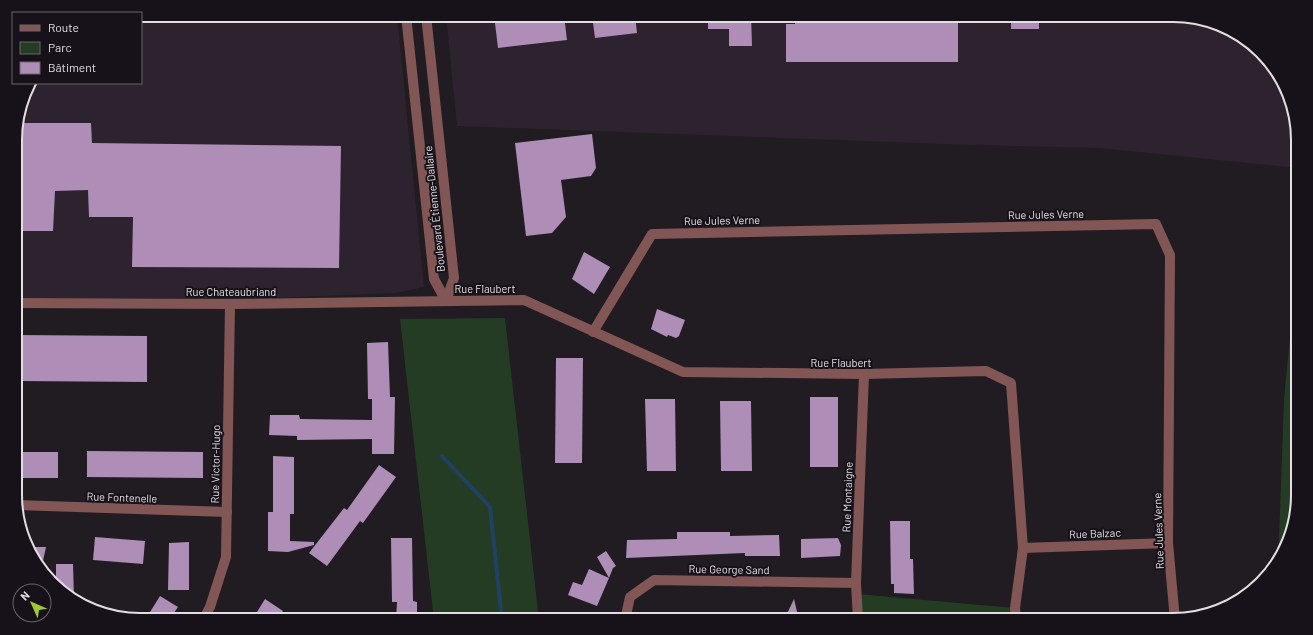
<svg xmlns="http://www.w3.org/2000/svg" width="1313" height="635" viewBox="0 0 1313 635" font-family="Barlow,sans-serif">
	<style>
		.built { fill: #2c232e }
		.green { fill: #233c23 }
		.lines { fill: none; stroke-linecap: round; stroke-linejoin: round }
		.stream { stroke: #1f4262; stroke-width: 4 }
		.building { fill: #ae8db7 }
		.minor { stroke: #825655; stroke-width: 10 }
		.labels { text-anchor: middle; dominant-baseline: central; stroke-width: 4; stroke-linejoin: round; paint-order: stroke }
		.street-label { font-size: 11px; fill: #e2dfe3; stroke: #171219 }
		.rim { fill: none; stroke: #e2dfe3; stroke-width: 2 }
	</style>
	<rect width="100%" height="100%" fill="#211b22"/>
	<g class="built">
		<path d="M141,15h256l27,272 -28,6 -146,6 -234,-1 -1,-166 13,-47 1,-2h112z"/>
		<path d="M446,15h727l55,13 44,36 25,60v44l-197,-20 -126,-3 -517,-19z"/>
	</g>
	<g class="green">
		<path d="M1297,263l1,232 -13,55 -4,5 -2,-16 5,-140z"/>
		<path d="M505,318l34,302h-105l-34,-301z"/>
		<path d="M857,594l158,14 1,12h-158z"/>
	</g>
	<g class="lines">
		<path class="stream" d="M442,456l48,51 12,113"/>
	</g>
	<g class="building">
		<path d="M494,15h70l3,25 -69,8z"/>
		<path d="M592,15h43l2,18 -42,5z"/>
		<path d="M708,15h43l1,31h-23v-17h-21z"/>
		<path d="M795,15h163v47h-172v-38h9z"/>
		<rect x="1011" y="15" width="28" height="14"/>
		<path d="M18,123h73l1,20 249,3 -2,122 -207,-1 1,-50h-44l-1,-27 -33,1 -2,40h-37l-1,-99z"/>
		<path d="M592,134l4,34 -5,8 -30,4 5,37 -14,16 -26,3 -11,-93z"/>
		<path d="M584,252l26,15 -16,27 -22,-15z"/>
		<path d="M657,309l28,11 -6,16 -3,2 -8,-3 -1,2 -16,-8z"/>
		<path d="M16,335l131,1v46l-131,-1z"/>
		<path d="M388,342l2,55h5l-1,57h-22v-15l-75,1v-4l-28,-1 1,-20h29l1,4 72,1v-21h-4l-1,-56z"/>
		<path d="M556,358h27l-1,105h-27z"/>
		<rect x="810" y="397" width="28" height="70"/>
		<path d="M645,399h30l1,72h-29z"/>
		<path d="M720,401h31l1,70h-31z"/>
		<path d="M87,451l116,1v26l-116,-1z"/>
		<rect x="16" y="452" width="42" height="26"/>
		<path d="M273,456l21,1v57h-4v27l24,1v3l-26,7 -20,-1v-39h5z"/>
		<path d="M379,465l17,12 -33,46 -3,-2 -33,45 -18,-13 35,-45 3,2z"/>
		<path d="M890,521h20v38h3l1,35 -20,-1v-9h-3z"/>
		<path d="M677,532h53v4l49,-1 1,21h-35v-3l-119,5 1,-18 50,-1z"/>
		<path d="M95,537l50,4 -2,23 -50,-4z"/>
		<path d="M391,538h21l1,63 4,1v18h-21l1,-18h-5z"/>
		<path d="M838,538l3,7 -1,11 -39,2v-19z"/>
		<path d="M189,542v48h-21l1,-47z"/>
		<path d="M31,547h15l-5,23 -7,-16z"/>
		<path d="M606,551l10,15 -3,2 -4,10 -12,-21z"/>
		<path d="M56,564h17l1,34 -18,-15z"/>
		<path d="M589,569l20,9 -12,28 -29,-11 5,-13 9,3z"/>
		<path d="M160,596l18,11 -9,13h-24z"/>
		<path d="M265,599l18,12 -6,9h-25z"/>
		<path d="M794,599l5,21h-15z"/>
	</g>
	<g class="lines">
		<g class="minor">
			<path d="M406,15l28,264 12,22"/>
			<path d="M426,15l28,263 -8,23"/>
			<path d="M16,303l214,1 294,-4 159,72 181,2 122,-3 25,12 12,165 -8,60 1,12"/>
			<path d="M593,332l59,-98 504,-10 14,31 -2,288 7,77"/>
			<path d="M16,505l211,7"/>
			<path d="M1023,548l145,-5"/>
			<path d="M203,620l7,-13 16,-50 4,-253"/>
			<path d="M625,620l5,-23 24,-17 202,3"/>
			<path d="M858,620l-2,-37 8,-209"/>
		</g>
	</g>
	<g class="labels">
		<g class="street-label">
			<text transform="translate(434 209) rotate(-96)">Boulevard Étienne-Dallaire</text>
			<text transform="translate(1046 214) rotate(-1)">Rue Jules Verne</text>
			<text transform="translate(722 220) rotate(-1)">Rue Jules Verne</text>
			<text x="485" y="288">Rue Flaubert</text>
			<text x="231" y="291">Rue Chateaubriand</text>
			<text x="841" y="362">Rue Flaubert</text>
			<text transform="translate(215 464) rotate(-89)">Rue Victor-Hugo</text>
			<text transform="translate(122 497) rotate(2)">Rue Fontenelle</text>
			<text transform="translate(847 497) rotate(-88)">Rue Montaigne</text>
			<text transform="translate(1158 531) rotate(-92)">Rue Jules Verne</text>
			<text transform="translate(1095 533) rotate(-2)">Rue Balzac</text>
			<text transform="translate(729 569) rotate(1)">Rue George Sand</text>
		</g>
	</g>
	<path d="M0 0H1313V635H0ZM140 22H1173A118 118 0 0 1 1291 140V495A118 118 0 0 1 1173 613H140A118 118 0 0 1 22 495V140A118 118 0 0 1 140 22Z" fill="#171219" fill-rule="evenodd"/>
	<path class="rim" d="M140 22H1173A118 118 0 0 1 1291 140V495A118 118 0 0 1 1173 613H140A118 118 0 0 1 22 495V140A118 118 0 0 1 140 22Z"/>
	<rect x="12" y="12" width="130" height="72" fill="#171219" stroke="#68646a"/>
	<rect x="20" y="25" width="20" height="6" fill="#825655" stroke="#68646a"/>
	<text x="48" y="32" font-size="12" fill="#e2dfe3">Route</text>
	<rect x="20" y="42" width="20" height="12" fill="#233c23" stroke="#68646a"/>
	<text x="48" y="52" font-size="12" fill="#e2dfe3">Parc</text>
	<rect x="20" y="62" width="20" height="12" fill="#ae8db7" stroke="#68646a"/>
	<text x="48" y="72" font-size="12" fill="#e2dfe3">Bâtiment</text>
	<g transform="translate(32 603) rotate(315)"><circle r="19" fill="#171219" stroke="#68646a"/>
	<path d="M0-3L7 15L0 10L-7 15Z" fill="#9dca30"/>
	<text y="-6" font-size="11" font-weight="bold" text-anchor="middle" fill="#e2dfe3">N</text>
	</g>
</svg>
